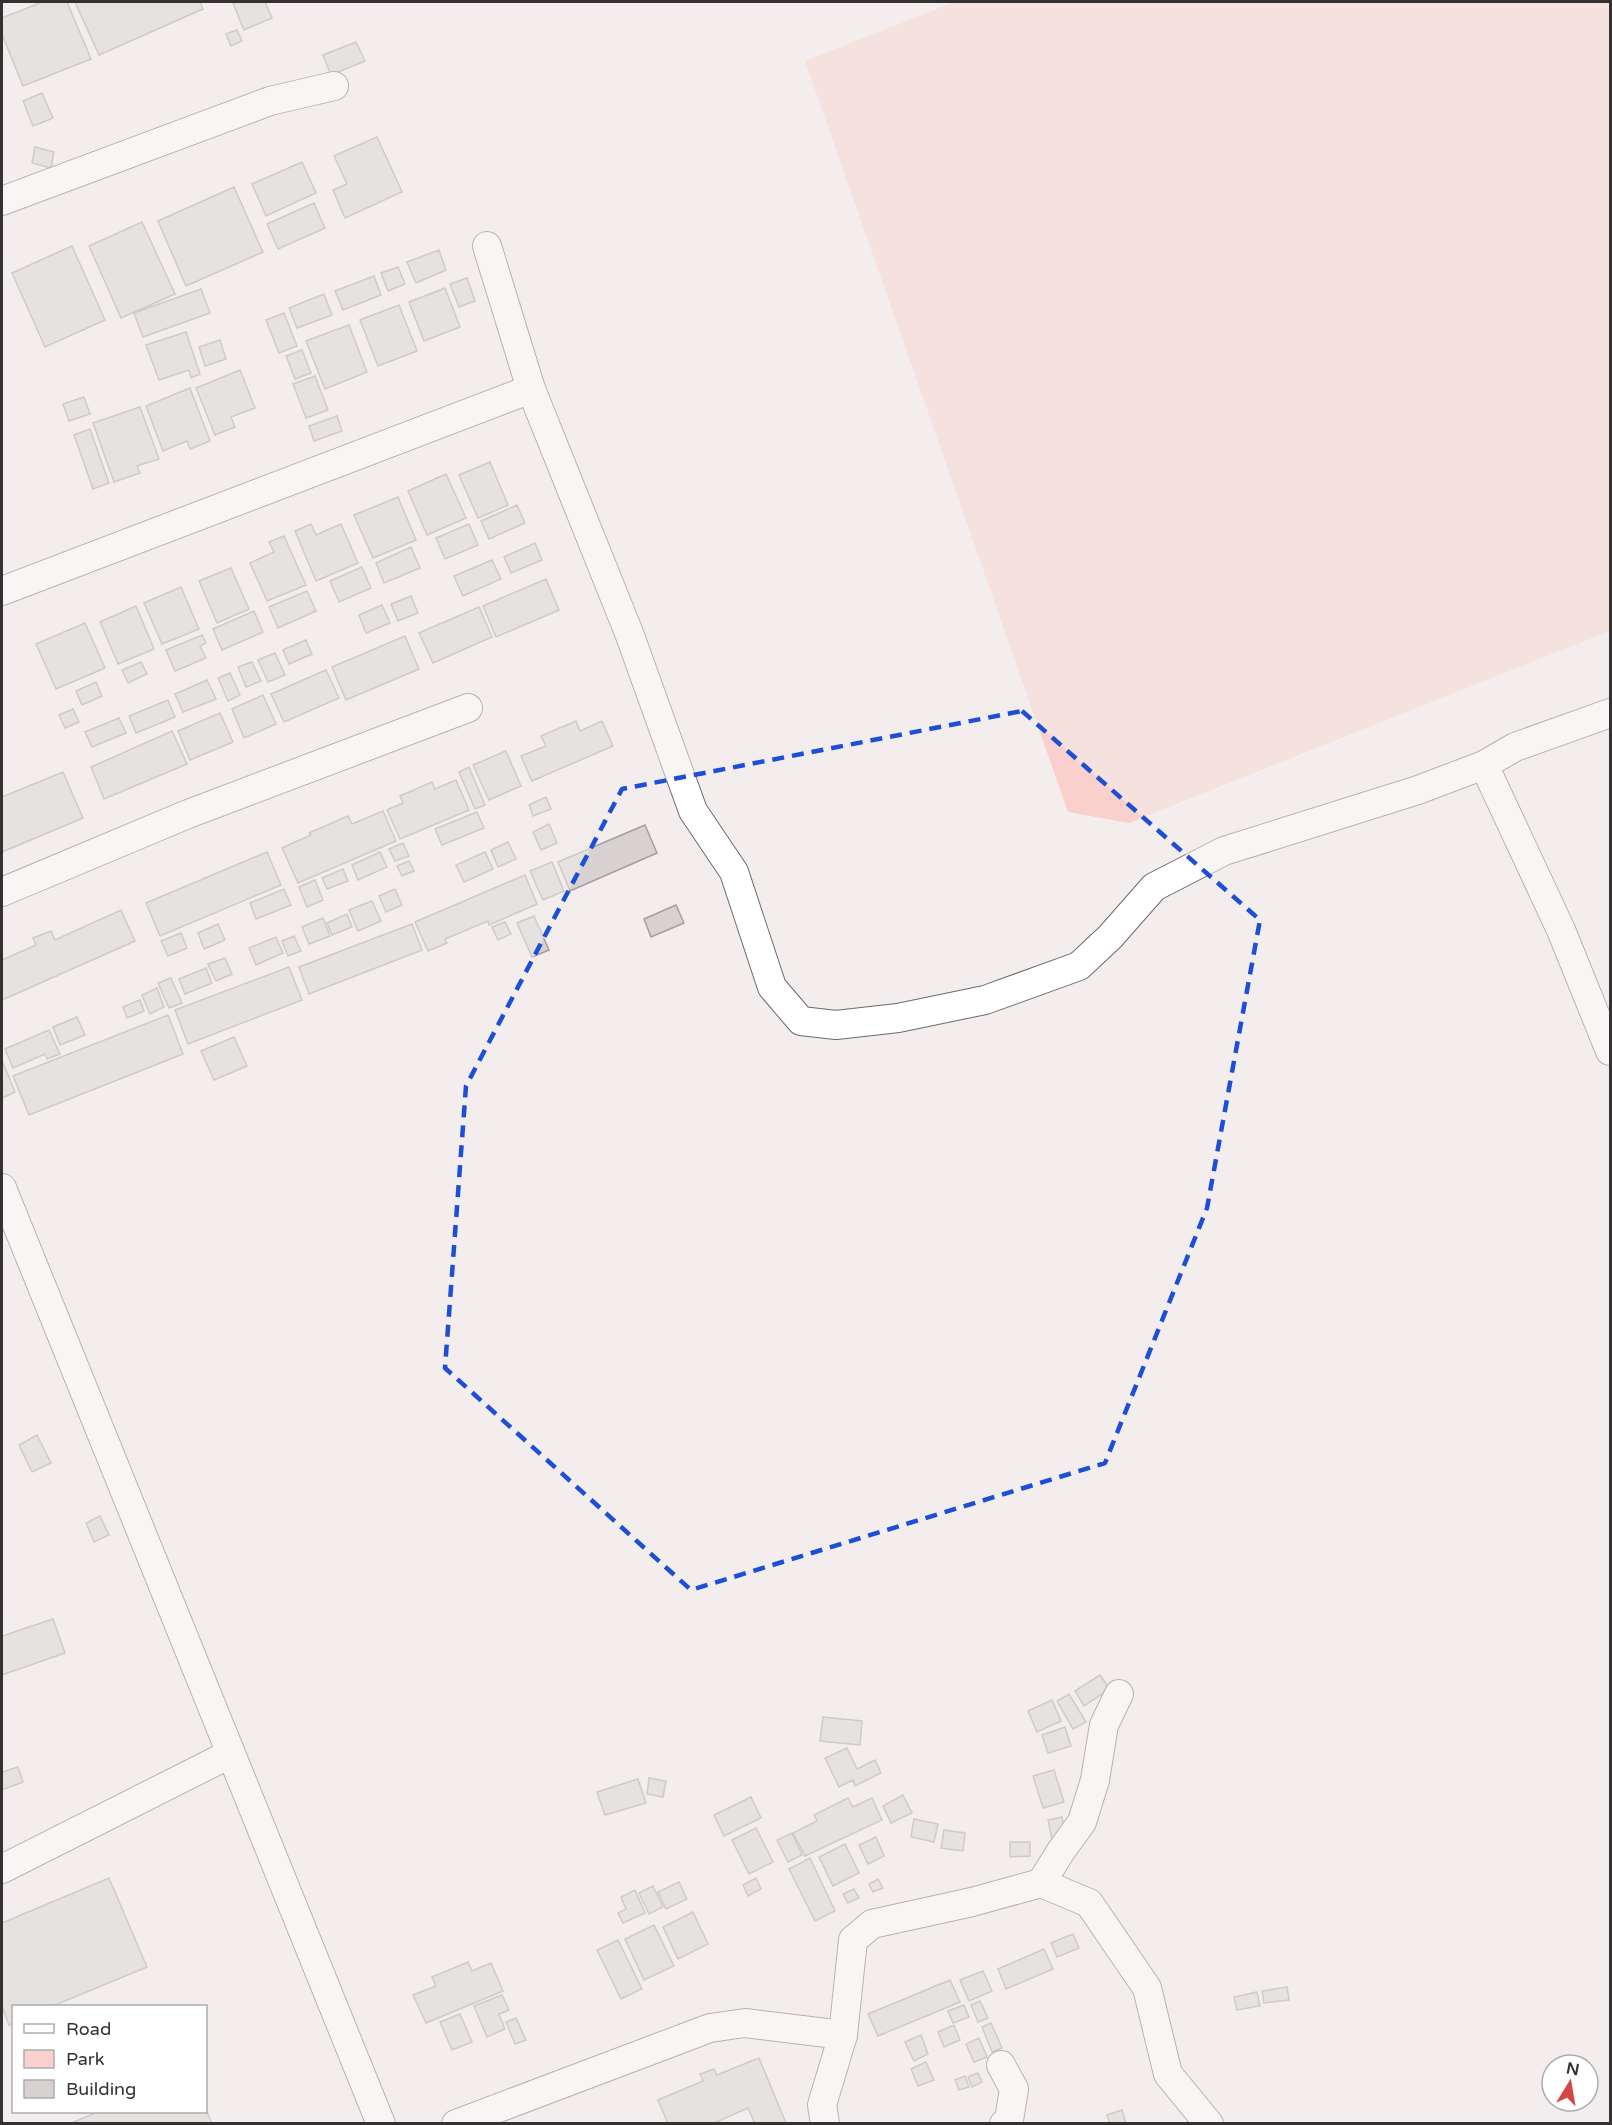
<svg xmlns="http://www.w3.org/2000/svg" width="1612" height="2125" viewBox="0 0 1612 2125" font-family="'Varela Round',sans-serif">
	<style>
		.green { fill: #f9d0cb }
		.building { fill: #d7d2d1; stroke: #a4a09f; stroke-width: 1.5 }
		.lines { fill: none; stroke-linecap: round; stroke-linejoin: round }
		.minor-casing { stroke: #6f6a6a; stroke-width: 30 }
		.minor { stroke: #fff; stroke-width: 28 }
		.marked { fill: none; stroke: #1d4ed8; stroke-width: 4.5; stroke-dasharray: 12 8; stroke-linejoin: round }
	</style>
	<rect width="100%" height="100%" fill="#f3eeed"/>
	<path class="green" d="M955,2h655v629l-481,192 -61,-11 -263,-751z"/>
	<g class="building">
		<path d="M42,2h25l24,57 -68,27 -21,-52v-16z"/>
		<path d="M75,2h125l3,7 -104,46z"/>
		<path d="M238,2h27l7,16 -28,12 -11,-27z"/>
		<path d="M237,30l5,11 -11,5 -5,-12z"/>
		<path d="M356,42l9,19 -34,14 -8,-20z"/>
		<path d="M42,93l11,25 -20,8 -10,-25z"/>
		<path d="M377,137l25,55 -57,26 -12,-28 14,-6 -13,-28z"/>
		<path d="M35,147l19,5 -3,16 -19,-5z"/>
		<path d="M302,162l14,31 -50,23 -14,-32z"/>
		<path d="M234,187l29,65 -77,34 -28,-65z"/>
		<path d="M314,203l11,25 -47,21 -11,-25z"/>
		<path d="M142,222l33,72 -54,24 -32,-72z"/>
		<path d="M72,246l33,74 -60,27 -33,-74z"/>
		<path d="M439,250l7,20 -30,13 -9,-21z"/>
		<path d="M398,267l7,17 -17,7 -7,-18z"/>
		<path d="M374,276l7,19 -38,15 -8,-19z"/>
		<path d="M467,278l8,23 -16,6 -9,-23z"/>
		<path d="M445,288l15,39 -36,14 -15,-39z"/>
		<path d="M201,289l9,24 -67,24 -9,-24z"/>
		<path d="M324,294l8,21 -35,13 -8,-20z"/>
		<path d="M399,305l18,46 -39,15 -18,-46z"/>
		<path d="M284,313l13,33 -18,7 -13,-33z"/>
		<path d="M349,325l18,47 -42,17 -19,-48z"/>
		<path d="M186,332l14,42 -9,4 -2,-8 -30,10 -13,-35z"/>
		<path d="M220,340l6,19 -21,7 -6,-19z"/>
		<path d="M302,350l9,23 -16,6 -9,-23z"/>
		<path d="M240,370l15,38 -24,9 4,10 -20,8 -19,-47z"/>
		<path d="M315,376l13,34 -22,8 -13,-34z"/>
		<path d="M190,388l20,53 -20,8 -3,-8 -24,10 -17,-45z"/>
		<path d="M84,397l6,17 -21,7 -6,-17z"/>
		<path d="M140,407l19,52 -22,7 3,7 -26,9 -21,-59z"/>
		<path d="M337,416l5,15 -28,10 -5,-15z"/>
		<path d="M90,429l19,54 -16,6 -19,-54z"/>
		<path d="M490,462l18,43 -30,13 -19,-43z"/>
		<path d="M446,474l20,44 -39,17 -19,-44z"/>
		<path d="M398,497l18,43 -43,18 -19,-43z"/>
		<path d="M517,505l8,18 -36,16 -8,-18z"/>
		<path d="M311,524l5,11 25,-11 17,39 -42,18 -21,-50z"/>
		<path d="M469,524l9,21 -33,14 -9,-21z"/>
		<path d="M284,536l22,49 -39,16 -17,-38 24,-11 -5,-10z"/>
		<path d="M535,543l7,17 -31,13 -7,-16z"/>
		<path d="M411,547l9,21 -36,15 -8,-20z"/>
		<path d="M492,560l9,19 -38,17 -9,-20z"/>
		<path d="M362,567l9,21 -32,14 -9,-21z"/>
		<path d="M231,568l18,41 -32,14 -18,-42z"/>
		<path d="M546,579l13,31 -63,27 -13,-31z"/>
		<path d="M181,587l18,42 -37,15 -18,-41z"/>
		<path d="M307,591l9,20 -38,17 -9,-21z"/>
		<path d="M411,596l7,17 -20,8 -7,-17z"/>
		<path d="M382,605l8,18 -24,10 -7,-18z"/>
		<path d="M136,606l18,43 -36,15 -18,-42z"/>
		<path d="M479,607l13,30 -59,26 -14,-30z"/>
		<path d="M254,611l9,21 -41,18 -9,-21z"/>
		<path d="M85,623l20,45 -49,21 -20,-45z"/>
		<path d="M202,635l4,8 -6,3 6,12 -31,13 -9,-21z"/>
		<path d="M405,636l14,33 -73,31 -14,-33z"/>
		<path d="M306,640l6,14 -23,10 -6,-14z"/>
		<path d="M275,653l10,22 -17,7 -10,-22z"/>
		<path d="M141,662l6,12 -19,9 -6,-13z"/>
		<path d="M252,662l9,19 -15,6 -8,-20z"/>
		<path d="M326,670l13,28 -55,24 -13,-28z"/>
		<path d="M230,673l10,22 -12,6 -10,-23z"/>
		<path d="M207,680l9,19 -33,13 -8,-18z"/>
		<path d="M96,682l6,14 -20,9 -6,-14z"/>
		<path d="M263,695l13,29 -32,14 -12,-29z"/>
		<path d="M168,700l7,17 -39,16 -7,-17z"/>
		<path d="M73,709l6,13 -14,6 -6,-13z"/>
		<path d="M220,713l13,29 -43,18 -12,-29z"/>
		<path d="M119,718l7,15 -34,14 -7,-15z"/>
		<path d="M576,721l4,10 22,-10 11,25 -81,35 -11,-25 25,-10 -5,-10z"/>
		<path d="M172,731l15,33 -83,35 -13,-32z"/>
		<path d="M506,751l15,35 -32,14 -16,-35z"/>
		<path d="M469,767l16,38 -10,4 -16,-37z"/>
		<path d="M63,772l20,46 -81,34v-55z"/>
		<path d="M456,780l13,30 -69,29 -13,-29 16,-7 -3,-7 32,-14 3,7z"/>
		<path d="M546,797l5,12 -18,7 -4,-11z"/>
		<path d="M383,811l13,30 -98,42 -16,-35 29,-13 -2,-2 39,-17 4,8z"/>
		<path d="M477,812l7,16 -42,17 -7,-16z"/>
		<path d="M549,824l8,19 -16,7 -8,-18z"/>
		<path d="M645,825l12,28 -87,38 -12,-29z"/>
		<path d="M508,842l8,17 -18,8 -7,-17z"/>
		<path d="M403,843l6,13 -14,5 -6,-12z"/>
		<path d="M267,852l14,33 -121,51 -14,-33z"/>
		<path d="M380,852l7,15 -29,13 -6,-15z"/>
		<path d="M485,852l8,17 -29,13 -8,-17z"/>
		<path d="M409,861l5,10 -12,5 -5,-10z"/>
		<path d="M552,862l12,29 -21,9 -13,-29z"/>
		<path d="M343,869l5,12 -21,8 -5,-11z"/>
		<path d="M525,875l12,29 -48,21 -1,-4 -43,18 2,4 -19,8 -13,-29z"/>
		<path d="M315,880l8,20 -16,7 -8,-20z"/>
		<path d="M284,889l7,16 -35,14 -6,-16z"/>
		<path d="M395,889l7,16 -16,7 -7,-16z"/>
		<path d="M372,901l9,20 -23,10 -9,-21z"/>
		<path d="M676,905l8,18 -33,14 -7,-18z"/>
		<path d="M121,910l14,31 -133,59v-40l34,-15 -3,-7 18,-7 4,9z"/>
		<path d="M347,914l5,13 -20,8 -5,-12z"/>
		<path d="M534,916l15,34 -17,7 -15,-34z"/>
		<path d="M323,918l7,18 -21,8 -7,-17z"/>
		<path d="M505,922l6,12 -13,6 -6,-13z"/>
		<path d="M218,924l7,16 -21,9 -6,-16z"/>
		<path d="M412,924l10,26 -113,44 -10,-27z"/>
		<path d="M181,933l6,15 -19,8 -7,-15z"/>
		<path d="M294,936l7,15 -13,5 -6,-15z"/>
		<path d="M276,937l7,16 -27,12 -7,-17z"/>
		<path d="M225,958l7,16 -16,7 -8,-17z"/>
		<path d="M289,967l13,33 -114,44 -13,-34z"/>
		<path d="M206,968l6,15 -27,11 -6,-15z"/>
		<path d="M171,978l11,25 -13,5 -11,-25z"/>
		<path d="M157,988l7,19 -14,7 -8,-19z"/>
		<path d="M140,1000l4,11 -17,7 -4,-11z"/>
		<path d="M168,1015l15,39 -154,61 -16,-39z"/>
		<path d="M77,1017l8,18 -25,10 -7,-18z"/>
		<path d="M49,1030l11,24 -13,5 -2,-5 -32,14 -8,-19z"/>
		<path d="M234,1037l13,29 -33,14 -13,-29z"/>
		<path d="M2,1060l13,32 -13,6z"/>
		<path d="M37,1435l14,28 -19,9 -13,-27z"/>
		<path d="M100,1516l9,19 -15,7 -8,-19z"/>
		<path d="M53,1619l12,34 -63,22v-39z"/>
		<path d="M1100,1675l10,14 -26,17 -9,-15z"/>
		<path d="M1069,1694l17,28 -13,7 -16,-28z"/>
		<path d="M1052,1700l9,21 -24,11 -9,-21z"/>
		<path d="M823,1717l39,4 -2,24 -40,-4z"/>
		<path d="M1065,1727l6,19 -23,7 -6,-18z"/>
		<path d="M847,1748l10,21 18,-9 6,13 -26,13 -2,-6 -14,7 -14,-29z"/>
		<path d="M18,1767l5,15 -21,8v-18z"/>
		<path d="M1054,1770l10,32 -21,6 -10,-32z"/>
		<path d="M649,1778l17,3 -3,16 -16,-3z"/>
		<path d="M638,1779l8,24 -41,12 -8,-23z"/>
		<path d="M903,1795l9,18 -21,10 -8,-17z"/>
		<path d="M751,1797l10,21 -37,18 -10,-21z"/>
		<path d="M848,1798l5,9 19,-9 10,22 -77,36 -12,-23 24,-12 -3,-6z"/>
		<path d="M1062,1817l4,20 -14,3 -4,-20z"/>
		<path d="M914,1819l24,5 -4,18 -23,-5z"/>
		<path d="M756,1828l17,34 -24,12 -17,-34z"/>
		<path d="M944,1830l21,3 -2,18 -22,-3z"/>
		<path d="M792,1833l10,22 -14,7 -11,-22z"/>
		<path d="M876,1837l8,19 -16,8 -9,-19z"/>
		<path d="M1010,1842h20v14l-20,1z"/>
		<path d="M845,1844l14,29 -26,13 -14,-29z"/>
		<path d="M810,1858l25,53 -20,10 -26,-52z"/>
		<path d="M109,1878l38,89 -94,39h-39v17l-5,2 -7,-19v-83z"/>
		<path d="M756,1878l5,11 -13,7 -5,-11z"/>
		<path d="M878,1879l5,9 -10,4 -4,-8z"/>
		<path d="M679,1882l8,17 -21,10 -8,-17z"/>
		<path d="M653,1886l10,21 -14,7 -10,-21z"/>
		<path d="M854,1889l5,9 -11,5 -5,-9z"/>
		<path d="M635,1890l10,23 -22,10 -5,-10 8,-4 -5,-12z"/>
		<path d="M693,1912l15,32 -30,15 -15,-32z"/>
		<path d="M654,1925l20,41 -30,14 -19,-41z"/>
		<path d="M1073,1934l6,14 -22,9 -6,-14z"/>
		<path d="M618,1940l24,49 -21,10 -24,-49z"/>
		<path d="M1044,1949l9,20 -47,20 -8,-20z"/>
		<path d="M468,1962l4,9 19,-8 12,28 -77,32 -13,-28 23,-9 -4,-9z"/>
		<path d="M983,1971l9,20 -23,10 -9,-21z"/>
		<path d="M950,1980l10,22 -82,34 -10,-22z"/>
		<path d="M1287,1987l2,13 -25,3 -2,-12z"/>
		<path d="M1257,1992l3,14 -23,4 -3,-13z"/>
		<path d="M502,1995l7,15 -10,4 6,15 -18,8 -13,-31z"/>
		<path d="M980,2001l8,17 -10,4 -7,-17z"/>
		<path d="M964,2005l5,12 -16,6 -5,-12z"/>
		<path d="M460,2014l12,28 -20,8 -12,-28z"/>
		<path d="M516,2018l10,22 -11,4 -9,-22z"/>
		<path d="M991,2023l11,25 -10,4 -10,-25z"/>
		<path d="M954,2025l6,15 -16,7 -6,-15z"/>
		<path d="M921,2035l7,19 -14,7 -9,-19z"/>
		<path d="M979,2038l8,19 -13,5 -8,-18z"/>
		<path d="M759,2058l27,65 -31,1 -7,-16 -36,16h-44l-10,-24 45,-19 -3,-7 14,-5 3,6z"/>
		<path d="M926,2062l8,18 -16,6 -7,-17z"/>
		<path d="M978,2073l4,9 -10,5 -4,-10z"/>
		<path d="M965,2076l4,11 -10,3 -4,-10z"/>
		<path d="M206,2109l6,15h-143l28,-12h109z"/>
		<path d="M1122,2110l4,14h-16l-3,-9z"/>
	</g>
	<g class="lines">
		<g class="minor-casing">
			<g id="minor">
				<path d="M2,201l268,-100 64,-15"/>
				<path d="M487,246l44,143 98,244 64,178 41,61 38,115 29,34 35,4 62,-7 87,-18 94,-34 31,-29 44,-50 70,-36 194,-61 66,-25 31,-18 95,-34"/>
				<path d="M2,591l529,-202"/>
				<path d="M1484,765l77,165 49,121"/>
				<path d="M2,892l186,-78 280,-106"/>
				<path d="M2,1188l379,936"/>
				<path d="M2,1869l228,-115"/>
				<path d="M1041,1883l20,-32 21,-29 13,-42 9,-55 15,-31"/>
				<path d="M1001,2065l13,24 -5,31 -5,4"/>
				<path d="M456,2124l254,-96 35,-5 98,12"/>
				<path d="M825,2124l-3,-19 21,-70 10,-95 19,-16 100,-22 69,-19 48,20 58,85 21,86 41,50"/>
			</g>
		</g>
		<use href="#minor" class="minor"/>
	</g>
	<path d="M0 0H1612V2125H0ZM1022,711l238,209 -53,288 -102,255 -414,127 -246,-222 21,-282 156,-297z" fill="#f3eeed" fill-opacity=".55" fill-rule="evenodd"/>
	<path class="marked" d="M1022,711l238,209 -53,288 -102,255 -414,127 -246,-222 21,-282 156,-297z"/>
	<rect width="1612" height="2125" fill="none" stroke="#333131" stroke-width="6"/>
	<rect x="12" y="2005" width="195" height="108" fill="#ffffff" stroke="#adadad" stroke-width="1.5"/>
	<rect x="24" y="2024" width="30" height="9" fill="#ffffff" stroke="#adadad" stroke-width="1.5"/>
	<text x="66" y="2035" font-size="18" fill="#333131">Road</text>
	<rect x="24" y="2050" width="30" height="18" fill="#f9d0cb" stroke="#adadad" stroke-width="1.5"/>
	<text x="66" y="2065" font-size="18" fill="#333131">Park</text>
	<rect x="24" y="2080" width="30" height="18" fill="#d7d2d1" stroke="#adadad" stroke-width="1.5"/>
	<text x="66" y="2095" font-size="18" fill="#333131">Building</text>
	<g transform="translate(1570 2083) rotate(11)"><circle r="28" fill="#ffffff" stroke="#adadad" stroke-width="1.5"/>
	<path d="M0-4.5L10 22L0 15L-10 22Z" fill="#d64744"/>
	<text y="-9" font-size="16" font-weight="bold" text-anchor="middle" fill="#333131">N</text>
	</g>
</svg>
